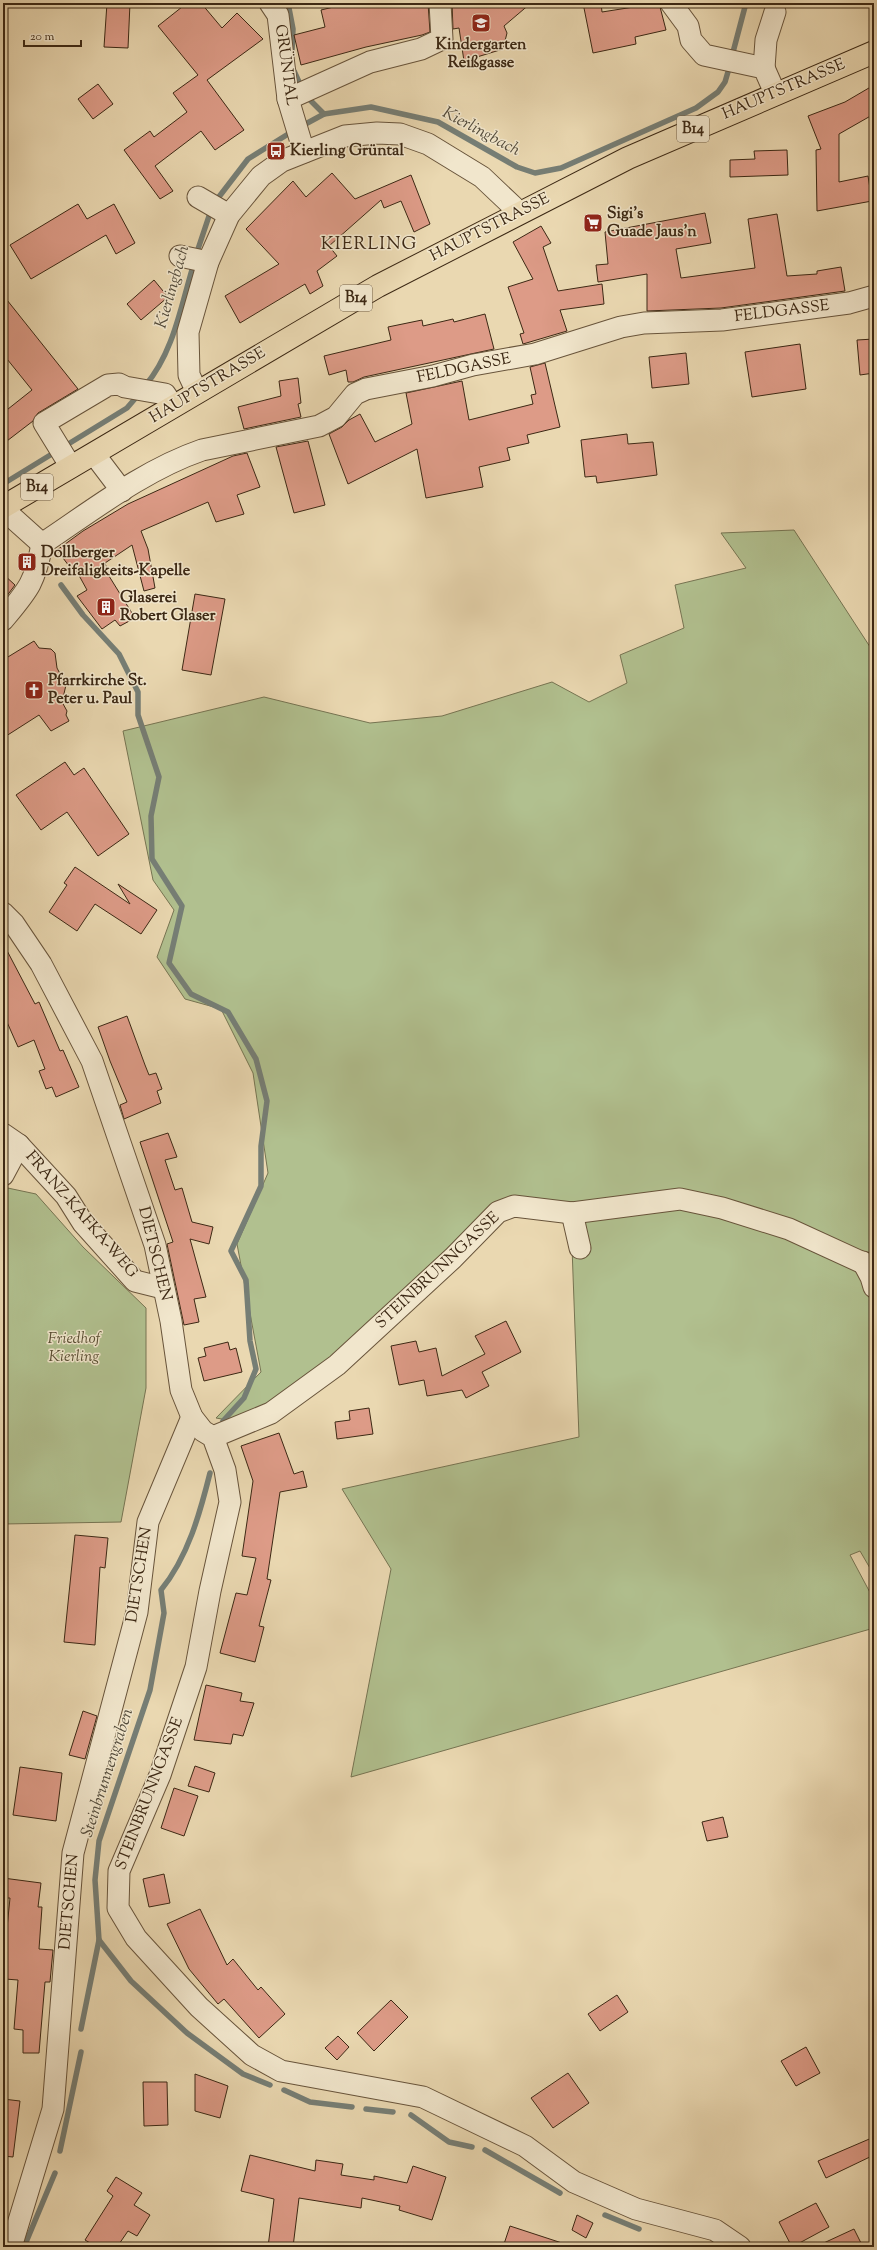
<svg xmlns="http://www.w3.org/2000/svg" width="877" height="2250" viewBox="0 0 877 2250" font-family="'Sorts Mill Goudy',serif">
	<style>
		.green { fill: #b1c08f; stroke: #767452 }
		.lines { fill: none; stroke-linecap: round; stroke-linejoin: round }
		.stream { stroke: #767e75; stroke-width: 5.5 }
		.building { fill: #dd9b87; stroke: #3c2814 }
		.minor-casing { stroke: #68543b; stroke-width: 23 }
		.major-casing { stroke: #3c2814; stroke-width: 24 }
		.minor { stroke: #f1e6cc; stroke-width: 21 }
		.major { stroke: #ead8b1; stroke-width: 22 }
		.labels { text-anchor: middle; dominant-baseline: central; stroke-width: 3; stroke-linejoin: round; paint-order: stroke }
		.shield { fill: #f1e6cc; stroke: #72614b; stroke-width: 1 }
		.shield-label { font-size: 15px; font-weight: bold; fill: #3c2814 }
		.poi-label { font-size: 16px; font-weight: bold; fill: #3c2814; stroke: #f1e6cc; text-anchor: start }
		.street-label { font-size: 16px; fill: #3c2814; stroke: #f1e6cc }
		.park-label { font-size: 16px; font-style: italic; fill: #594e33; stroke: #f1e6cc }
		.water-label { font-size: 17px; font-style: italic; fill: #544c3c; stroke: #f1e6cc }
		.quarter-label { font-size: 18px; letter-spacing: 1px; fill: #3c2814; stroke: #f1e6cc }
	</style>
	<rect width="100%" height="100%" fill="#ead8b1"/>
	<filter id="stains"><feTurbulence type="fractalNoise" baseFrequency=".005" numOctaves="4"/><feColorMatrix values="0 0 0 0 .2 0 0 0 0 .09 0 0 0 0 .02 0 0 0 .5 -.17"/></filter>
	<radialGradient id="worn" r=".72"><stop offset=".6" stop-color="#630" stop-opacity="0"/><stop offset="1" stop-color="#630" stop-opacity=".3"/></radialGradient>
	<g class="green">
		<path d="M794,530l80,123v922l-14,-24 -10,4 24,45v28l-523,149 40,-208 -49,-80 237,-52 -8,-217 -82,-13 -38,49 -116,105 -96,61 -23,-4 45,-46 -24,-128 31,-71 -15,-100 -32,-64 -36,-10 -28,-42 17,-47 -21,-30 -30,-149 141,-34 106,26 72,-7 110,-34 37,20 38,-19 -7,-28 64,-27 -9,-43 71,-17 -25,-35z"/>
		<path d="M3,1187l33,7 47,53 63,61v80l-25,134 -118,2z"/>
	</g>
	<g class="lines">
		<g class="stream">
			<path d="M288,3l5,26 -1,21"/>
			<path d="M732,56l14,-53"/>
			<path d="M294,71l5,11"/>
			<path d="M310,100l14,14"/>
			<path d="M300,127l24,-13 47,-7 67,15 79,45 18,6 26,-5 135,-60 22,-16 7,-10 5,-17"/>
			<path d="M215,202l33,-43 45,-28"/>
			<path d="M196,255l15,-45"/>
			<path d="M145,386c29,-34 36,-81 49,-123"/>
			<path d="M3,484l124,-76 12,-14"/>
			<path d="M61,585l22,30 36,39 19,38v23l21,62 -8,39 1,43 30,47 -13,57 22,31 37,18 28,47 11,42 -6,45v40l-30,65 15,29 4,61 6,28 -12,29 -21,23"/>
			<path d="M210,1473c-10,40 -22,84 -49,117l3,23 -14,77 -51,151 -4,39 4,60 32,41 56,52 56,41 27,11"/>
			<path d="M81,2029l18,-89"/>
			<path d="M284,2090l26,12 42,5"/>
			<path d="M366,2109l27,3"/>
			<path d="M411,2115l38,27 23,5"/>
			<path d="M485,2150l75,43"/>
			<path d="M60,2151l21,-99"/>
			<path d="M605,2215l34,14"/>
			<path d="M24,2247l31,-74"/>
			<path d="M675,2247h1"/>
		</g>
	</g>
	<g class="building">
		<path d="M107,3h23l-2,45 -24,-1z"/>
		<path d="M187,3h14l21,25 15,-15 26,26 -56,41 37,50 -29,20 -14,-19 -46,35 18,25 -13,8 -36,-49 26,-19 4,6 33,-25 -14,-19 25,-18 -40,-49z"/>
		<path d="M350,3h78l2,29 -8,3 -56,12 -65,18 -7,-30 31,-8 -4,-17z"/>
		<path d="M452,3h79l-27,23 3,7 -4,16 -39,12 -5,-33 -6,1z"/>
		<path d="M583,3h18l1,9 57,-9 7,27 -31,7 1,7 -43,9z"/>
		<path d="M98,84l15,20 -20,15 -15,-20z"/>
		<path d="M874,85v29l-35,20v48l29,-6 4,25 -55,10 -1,-61 5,-1 -13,-33 37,-14z"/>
		<path d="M787,150l1,25 -58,2v-17l25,-1 -1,-8z"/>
		<path d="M332,173l23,26 56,-24 19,49 -16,8 -13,-31 -17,7 -3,-8 -52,46 8,10 -20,15 6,15 -13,8 -5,-10 -65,39 -15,-27 54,-32 -33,-35 47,-48 13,16z"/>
		<path d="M78,204l9,15 27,-15 21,39 -19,11 -10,-19 -75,44 -21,-34z"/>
		<path d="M705,213l6,30 -35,6 5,29 74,-10 -7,-49 29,-5 10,62 30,-2v-3l24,-4 4,24 -124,17 -74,3v-37l-49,8 -2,-17 12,-1 -3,-32z"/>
		<path d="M541,226l10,17 -8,4 15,44 44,-7 2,20 -44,6 7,21 -44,13 -3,-10 4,-1 -16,-46 25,-8 -20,-37z"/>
		<path d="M154,280l14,17 -27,23 -14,-16z"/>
		<path d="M3,295l75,94 -40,24 -5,8 -30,23v-31l29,-23 -29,-36z"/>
		<path d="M485,314l9,35 -130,28 -11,5h-5l-2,-12 -17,5 -5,-19 67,-16 -3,-13 34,-7 1,6 30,-7 1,3z"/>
		<path d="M874,339v34l-14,2 -3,-35z"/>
		<path d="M800,344l6,45 -54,8 -7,-45z"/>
		<path d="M686,353l3,31 -37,4 -3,-31z"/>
		<path d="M545,363l15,64 -33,8 2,8 -22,5 3,12 -31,7 4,20 -57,11 -9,-49 -69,35 -19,-50 13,-7 7,-7 11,-6 15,28 37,-18 -6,-31 56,-12 7,39 64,-16 -2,-9 5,-1 -6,-27z"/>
		<path d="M298,378l3,25 -3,1 3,13 -57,12 -6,-22 43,-11 -2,-15z"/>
		<path d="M627,434l1,10 25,-2 4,33 -60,8 -1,-7 -11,1 -4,-37z"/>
		<path d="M308,441l17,64 -31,8 -18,-66z"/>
		<path d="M247,453l13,34 -23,8 7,19 -28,8 -8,-20 -67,29 7,18 7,39 -11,3 -12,-46 -27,18 4,13 26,42 -15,8 -5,-6 -13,9 -25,-33 10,-6 -11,-20h-4l-15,-20 26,-19 45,-27 105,-48z"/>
		<path d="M3,574l12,11 -12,16z"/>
		<path d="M195,594l30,5 -14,76 -29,-5z"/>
		<path d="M34,641l5,7 12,1 4,4 2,15 9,17 -4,17 5,9 -1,4 3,6 -18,10 -12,-16 -36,23v-78z"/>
		<path d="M65,762l9,13 10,-7 45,66 -31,22 -31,-44 -26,18 -25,-35z"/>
		<path d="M75,867l55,37 -12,-20 39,26 -16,24 -46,-30 -18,27 -28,-19 18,-27 -3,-2z"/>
		<path d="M3,943l32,61 4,-2 21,49 3,-1 16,37 -23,10 -4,-10 -6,2 -7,-18 6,-2 -11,-29 -16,7 -15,-34z"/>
		<path d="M127,1016l18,49 4,10 7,-2 6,16 -5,2 4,12 -37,16 -4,-14 7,-3 -17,-41 -12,-34z"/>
		<path d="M168,1133l9,24 -12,3 10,30 7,-2 10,34 21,5 -4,17 -19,-5 16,58 -12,2 5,23 -15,3 -17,-81 6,-2 -33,-100z"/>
		<path d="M506,1321l15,31 -39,20 7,14 -23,12 -4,-8 -35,6 -3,-16 -25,5 -8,-39 25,-5 3,11 17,-4 6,28 43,-22 -10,-18z"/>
		<path d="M228,1342l2,8 6,-2 6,24 -38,9 -6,-23 8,-2 -2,-8z"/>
		<path d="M369,1408l4,26 -36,5 -2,-17 15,-2 -1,-9z"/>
		<path d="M279,1433l15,41 9,-3 4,16 -27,5 -13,87 4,1 -12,46 5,1 -9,35 -35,-9 16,-60 11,2 9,-37 -14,-2 11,-75 -12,-35z"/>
		<path d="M75,1535l33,3 -3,30 -5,-1 -5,78 -31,-3z"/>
		<path d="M206,1685l36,8 -2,8 14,2 -11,33 -10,-2 -2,10 -37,-4z"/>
		<path d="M83,1711l14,5 -12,43 -16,-4z"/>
		<path d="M195,1766l20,7 -6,19 -21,-6z"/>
		<path d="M20,1767l42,6 -6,48 -43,-6z"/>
		<path d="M174,1788l24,8 -14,40 -23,-8z"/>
		<path d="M723,1817l5,20 -21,4 -5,-19z"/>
		<path d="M164,1874l6,29 -21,4 -6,-28z"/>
		<path d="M3,1878l38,5 -3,24h4l-3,42 14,1 -3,32h-5l-6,71h-16v-23l-9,-1 4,-49 -13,-1 -2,-52 4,1 3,-30h-7z"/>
		<path d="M200,1909l27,56 6,-6 25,31 3,-3 24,27 -26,24 -35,-39 -6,5 -29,-35 -22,-45z"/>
		<path d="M617,1995l11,17 -28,19 -12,-17z"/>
		<path d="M391,2000l17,17 -34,34 -17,-18z"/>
		<path d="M338,2036l11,11 -12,13 -12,-12z"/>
		<path d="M806,2047l14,26 -24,13 -15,-25z"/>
		<path d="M568,2073l21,30 -36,25 -22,-30z"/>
		<path d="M195,2074l33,12 -8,32 -25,-7z"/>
		<path d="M143,2082h24l1,43 -24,1z"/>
		<path d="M3,2099l17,2 -7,56 -10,-1z"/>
		<path d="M874,2137v18l-48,23 -8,-17z"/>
		<path d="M250,2155l65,16 1,-11 27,4 -2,11 33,5v-4l33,7 6,-17 33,11 -14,43 -33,-10 1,-4 -38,-8 -1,10 -62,-10 -6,49h-25l6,-48 -33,-8z"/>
		<path d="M116,2177l26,16 -8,12 16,10 -13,21 -9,-5 -11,16h-20l-12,-7 28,-44 -6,-5z"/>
		<path d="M816,2203l13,24 -37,20 -13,-25z"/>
		<path d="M577,2215l16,8 -7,15 -14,-8z"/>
		<path d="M510,2226l55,18v3h-62z"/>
		<path d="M854,2229l9,18h-48z"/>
	</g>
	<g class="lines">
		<g class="minor-casing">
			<g id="minor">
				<path d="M270,3l8,12 10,84 16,53"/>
				<path d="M671,3l17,23 3,14 13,15 60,13 11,25"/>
				<path d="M764,68l2,-28 9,-28"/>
				<path d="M288,99l82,-37 51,-13 21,-10 -2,-36"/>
				<path d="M198,197l31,18"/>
				<path d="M180,256l28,6"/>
				<path d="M197,392l-8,-17 -1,-43 20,-70 21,-47 32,-39 21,-15 63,-25 32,-3 23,1 28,10 54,33 37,35"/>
				<path d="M94,454l28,37"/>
				<path d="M71,467l-27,-44 64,-38 11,-1 6,3 40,7 8,12"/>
				<path d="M3,509l39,35"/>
				<path d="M42,544c51,-34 102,-74 160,-94l117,-24 17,-9 19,-23 11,-5 67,-13 40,-11 62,-11 86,-27 23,-4 78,-3 127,-17 25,-7"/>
				<path d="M3,620c25,-30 32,-37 39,-76"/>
				<path d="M3,913l11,11 27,40 51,97 63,184 16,76 10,69 11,27 11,14 10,6 12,33 5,32 -20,89 -14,76 -36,108 -41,96 -1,37 18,30 63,69 53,48 29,16 142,26 102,49 49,36 62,27 79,21 25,17"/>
				<path d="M3,1134l16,11 47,51 17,27 52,58 28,7"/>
				<path d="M3,1175l16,-30"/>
				<path d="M572,1213l8,35"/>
				<path d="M863,1262l8,15 3,10"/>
				<path d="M213,1437l58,-24 66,-48 116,-107 45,-46 16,-6 58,7 108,-14 42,9 67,21 85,39"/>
				<path d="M11,2247l42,-138 20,-256 64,-241 11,-90 44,-105"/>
			</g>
		</g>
		<g class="major-casing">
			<path id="major" d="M3,507l375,-221 250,-128 246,-106"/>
		</g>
		<use href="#minor" class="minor"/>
		<use href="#major" class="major"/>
	</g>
	<defs>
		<g id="school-square" transform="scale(1)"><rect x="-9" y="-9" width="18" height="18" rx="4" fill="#8f2418" stroke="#f1e6cc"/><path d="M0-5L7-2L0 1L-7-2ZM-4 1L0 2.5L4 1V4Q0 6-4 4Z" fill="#fff"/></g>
		<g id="bus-square" transform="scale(1)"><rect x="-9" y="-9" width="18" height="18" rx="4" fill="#8f2418" stroke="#f1e6cc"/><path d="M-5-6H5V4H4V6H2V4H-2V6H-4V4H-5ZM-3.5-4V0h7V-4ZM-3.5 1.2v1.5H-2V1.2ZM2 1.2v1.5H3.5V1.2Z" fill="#fff"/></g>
		<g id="supermarket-square" transform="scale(1)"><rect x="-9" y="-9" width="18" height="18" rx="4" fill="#8f2418" stroke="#f1e6cc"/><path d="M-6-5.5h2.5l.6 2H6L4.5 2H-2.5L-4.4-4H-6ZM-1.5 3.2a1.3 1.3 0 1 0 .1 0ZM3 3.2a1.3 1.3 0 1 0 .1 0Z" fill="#fff"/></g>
		<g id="building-square" transform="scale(1)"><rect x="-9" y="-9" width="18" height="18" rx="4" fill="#8f2418" stroke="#f1e6cc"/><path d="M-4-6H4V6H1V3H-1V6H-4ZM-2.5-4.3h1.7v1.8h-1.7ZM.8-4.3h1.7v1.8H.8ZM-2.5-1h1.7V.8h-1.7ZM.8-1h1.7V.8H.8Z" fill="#fff"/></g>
		<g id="church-square" transform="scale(1)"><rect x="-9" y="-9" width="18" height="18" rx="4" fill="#8f2418" stroke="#f1e6cc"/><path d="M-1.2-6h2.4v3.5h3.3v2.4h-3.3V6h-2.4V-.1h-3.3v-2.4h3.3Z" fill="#fff"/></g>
	</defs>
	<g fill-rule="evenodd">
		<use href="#school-square" x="481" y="23"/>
		<use href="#bus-square" x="276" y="151"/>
		<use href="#supermarket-square" x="593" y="223"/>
		<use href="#building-square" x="27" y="562"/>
		<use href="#building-square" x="106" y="607"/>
		<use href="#church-square" x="34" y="690"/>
	</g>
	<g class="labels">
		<g class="shield">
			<rect x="677" y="116" width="32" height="26" rx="3"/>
			<rect x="340" y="285" width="32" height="26" rx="3"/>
			<rect x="21" y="474" width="32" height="26" rx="3"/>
		</g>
		<g class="shield-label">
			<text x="693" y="129">B14</text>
			<text x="356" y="298">B14</text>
			<text x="37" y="487">B14</text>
		</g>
		<g class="poi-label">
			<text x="481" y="45" text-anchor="middle">Kindergarten<tspan x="481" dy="18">Reißgasse</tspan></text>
			<text x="290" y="151">Kierling Grüntal</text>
			<text x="607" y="214">Sigi's<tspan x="607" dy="18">Guade Jaus'n</tspan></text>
			<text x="41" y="553">Dollberger<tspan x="41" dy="18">Dreifaligkeits-Kapelle</tspan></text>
			<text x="120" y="598">Glaserei<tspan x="120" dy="18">Robert Glaser</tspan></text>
			<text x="48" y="681">Pfarrkirche St.<tspan x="48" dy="18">Peter u. Paul</tspan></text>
		</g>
		<g class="street-label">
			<text transform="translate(285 65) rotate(82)">GRÜNTAL</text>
			<text transform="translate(784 90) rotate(-23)">HAUPTSTRASSE</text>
			<text transform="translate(490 228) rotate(-27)">HAUPTSTRASSE</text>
			<text transform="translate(782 312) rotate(-7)">FELDGASSE</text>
			<text transform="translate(464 369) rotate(-12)">FELDGASSE</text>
			<text transform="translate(208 386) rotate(-31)">HAUPTSTRASSE</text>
			<text transform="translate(81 1215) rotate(49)">FRANZ-KAFKA-WEG</text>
			<text transform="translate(154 1254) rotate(76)">DIETSCHEN</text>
			<text transform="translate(438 1271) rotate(-43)">STEINBRUNNGASSE</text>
			<text transform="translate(140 1575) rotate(-81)">DIETSCHEN</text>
			<text transform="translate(150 1794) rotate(-69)">STEINBRUNNGASSE</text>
			<text transform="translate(70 1902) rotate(-85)">DIETSCHEN</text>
		</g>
		<g class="park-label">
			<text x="74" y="1339">Friedhof<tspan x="74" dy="18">Kierling</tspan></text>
		</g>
		<g class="water-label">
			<text transform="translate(481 132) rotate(28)">Kierlingbach</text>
			<text transform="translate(173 287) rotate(-74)">Kierlingbach</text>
			<text transform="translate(108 1773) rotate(-72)">Steinbrunnengraben</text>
		</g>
		<g class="quarter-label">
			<text x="369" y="245">KIERLING</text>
		</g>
	</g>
	<rect width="877" height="2250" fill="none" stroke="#ead8b1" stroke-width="16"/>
	<rect x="4" y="4" width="869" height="2242" fill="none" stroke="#3c2814" stroke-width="2"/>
	<rect x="8" y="8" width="861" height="2234" fill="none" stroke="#3c2814"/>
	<path d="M24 40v6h57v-6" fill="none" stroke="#3c2814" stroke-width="2"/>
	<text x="30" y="40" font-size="12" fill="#3c2814" stroke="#f1e6cc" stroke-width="3" paint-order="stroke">20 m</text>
	<rect width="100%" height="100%" filter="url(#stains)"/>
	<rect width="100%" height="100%" fill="url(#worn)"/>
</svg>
